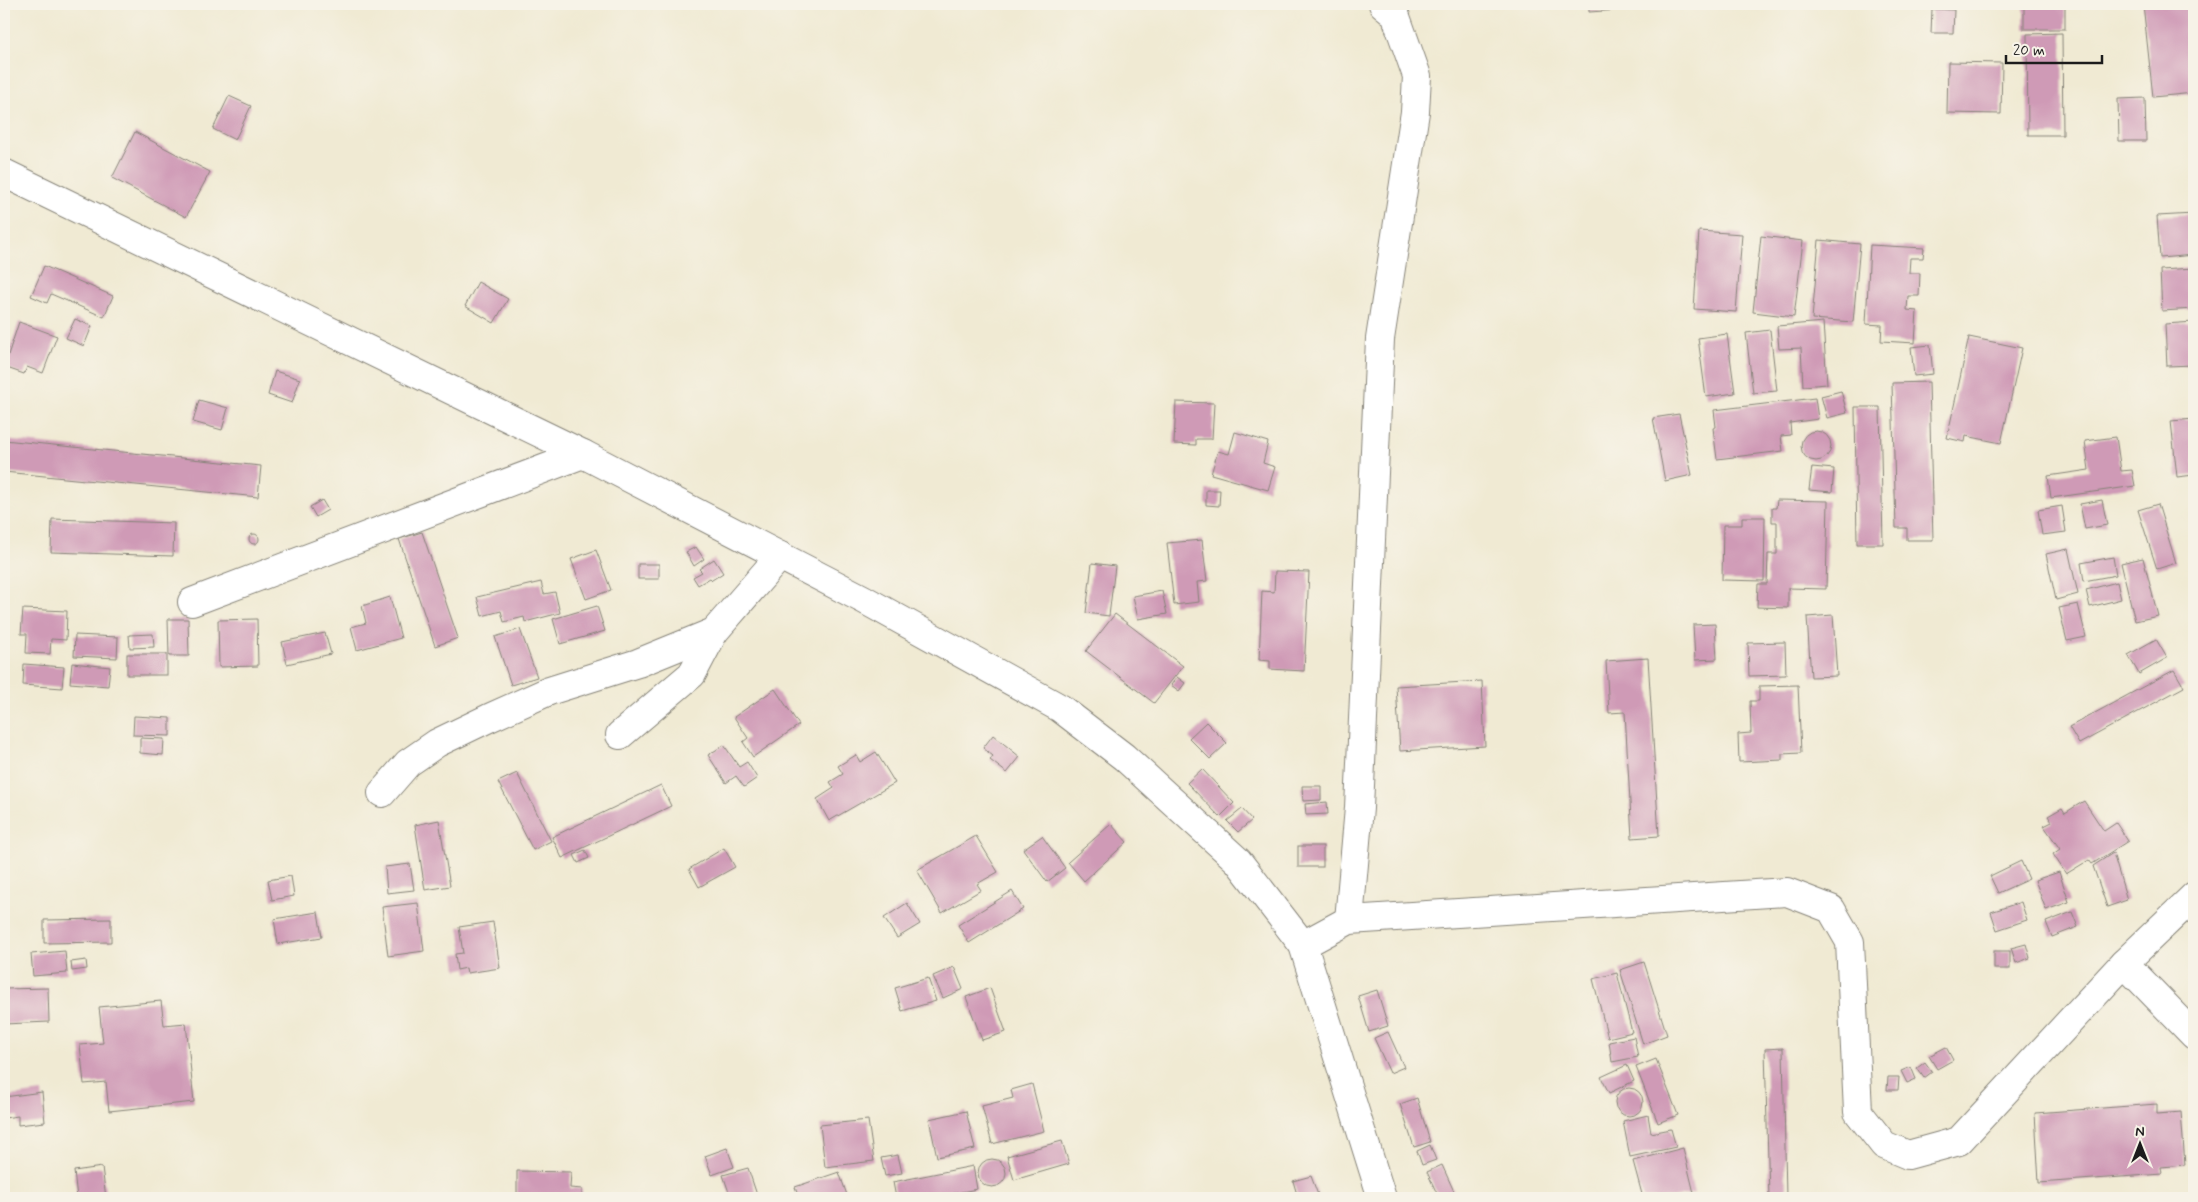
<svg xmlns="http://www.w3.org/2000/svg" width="2198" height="1202" viewBox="0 0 2198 1202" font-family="Mynerve,sans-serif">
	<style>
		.building { fill: #cf9ab6 }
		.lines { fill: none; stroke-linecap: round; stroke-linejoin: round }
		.street-casing { stroke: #868378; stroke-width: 30 }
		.street { stroke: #fff; stroke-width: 28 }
	</style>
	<rect width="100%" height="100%" fill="#f7f3e8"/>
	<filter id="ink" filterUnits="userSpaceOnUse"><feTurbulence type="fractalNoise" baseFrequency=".02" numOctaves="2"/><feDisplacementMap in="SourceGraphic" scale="10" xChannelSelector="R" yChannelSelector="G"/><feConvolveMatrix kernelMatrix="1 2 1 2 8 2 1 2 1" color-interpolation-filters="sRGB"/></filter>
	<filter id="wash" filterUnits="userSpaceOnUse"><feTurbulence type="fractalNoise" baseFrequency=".0096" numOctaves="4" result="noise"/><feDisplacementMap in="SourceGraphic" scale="20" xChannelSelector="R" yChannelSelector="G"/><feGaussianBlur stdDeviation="1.12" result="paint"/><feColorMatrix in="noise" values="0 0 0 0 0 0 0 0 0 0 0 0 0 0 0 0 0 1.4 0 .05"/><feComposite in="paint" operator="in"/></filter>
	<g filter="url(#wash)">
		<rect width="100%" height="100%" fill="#f0ead3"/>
		<g id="blocks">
			<g class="building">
				<path d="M1589,4h45v5l-45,3z"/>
				<path d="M1647,4h20v1l-20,2z"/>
				<rect x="2024" y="4" width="41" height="25"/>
				<path d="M2143,4h51v89l-41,4z"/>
				<path d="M1932,9l22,1 -1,23h-22z"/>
				<path d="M2062,33l1,102h-35l-1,-101z"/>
				<path d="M1948,62l54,1 -1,51 -54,-1z"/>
				<path d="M229,96l22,10 -16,34 -22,-11z"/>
				<path d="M2145,98l1,43h-27l-1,-42z"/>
				<path d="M135,132l75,40 -24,45 -74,-39z"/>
				<path d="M2194,214v41l-34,3 -3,-42z"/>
				<path d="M1699,231l43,3 -6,78 -42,-3z"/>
				<path d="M1761,236l42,5 -9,76 -41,-5z"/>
				<path d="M1819,240l41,4 -7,78 -41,-3z"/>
				<path d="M1870,245l54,3 -1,10h-13l-1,15h11l-1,23h-11l-1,14 10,1 -2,32 -34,-2 1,-16 -16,-1z"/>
				<path d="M44,266l69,30 -9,21 -53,-23 -4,9 -16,-7z"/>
				<path d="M2194,268v41l-32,2 -2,-41z"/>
				<path d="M478,282l30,17 -14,24 -29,-17z"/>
				<path d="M75,319l17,7 -8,20 -18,-8z"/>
				<path d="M19,322l38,14 -14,37 -16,-6 -3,7 -20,-7z"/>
				<path d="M1823,322l4,62 -24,2 -2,-38 -22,1 -2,-23z"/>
				<path d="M2194,322v43l-27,1 -2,-42z"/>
				<path d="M1770,330l7,61 -24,2 -7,-60z"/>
				<path d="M1727,334l8,59 -29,4 -8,-59z"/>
				<path d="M1969,337l53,11 -21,95 -35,-7 -1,6 -18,-4z"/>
				<path d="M1930,345l3,29 -19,2 -3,-29z"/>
				<path d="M275,371l25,8 -8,24 -24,-8z"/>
				<path d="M1929,382l4,158h-26v-12h-11l-4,-145z"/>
				<path d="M1841,391l6,22 -20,5 -6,-22z"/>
				<path d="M1815,398l3,21 -28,4 1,12 -10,1 2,15 -66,8 -4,-31 3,-1 -2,-17z"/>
				<path d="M199,400l29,8 -6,22 -29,-8z"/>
				<path d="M1176,402l38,1 -2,36h-16v6l-22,-1z"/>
				<path d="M1855,407h25l3,137h-26z"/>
				<path d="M1679,414l13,61 -27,6 -12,-63z"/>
				<path d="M2194,419v56l-17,2 -6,-56z"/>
				<circle cx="1816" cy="446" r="15"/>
				<path d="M1235,432l33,10 -5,21 12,4 -7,23 -57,-16 7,-23 11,3z"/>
				<path d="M2116,437l5,34 11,-1 3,16 -84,12 -3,-22 41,-6 -4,-29z"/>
				<path d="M4,440l257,26 -3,31 -254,-25z"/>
				<path d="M1812,467l22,2 -2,23 -23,-2z"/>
				<path d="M1206,490h14l-1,16 -13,-1z"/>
				<path d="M322,500l6,10 -12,7 -6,-10z"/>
				<path d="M1777,500l51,1 -2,88 -38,-1v20l-31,-1 1,-23h9l1,-30h9v-32h-5v-14h4z"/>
				<path d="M2102,500l5,25 -22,4 -5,-25z"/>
				<path d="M2158,504l18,59 -19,6 -19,-59z"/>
				<path d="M2062,506l4,26 -24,3 -4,-25z"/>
				<path d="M1742,517h23l-1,64 -42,-1 1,-55h19z"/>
				<path d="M52,519l122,4 -1,33 -122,-4z"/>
				<path d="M422,532l36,106 -23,8 -36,-107z"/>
				<circle cx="254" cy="539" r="5"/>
				<path d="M1202,540l5,41 -10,1 2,20 -25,3 -7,-62z"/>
				<path d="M696,547l8,12 -10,7 -8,-14z"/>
				<path d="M2068,549l10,45 -22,6 -10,-46z"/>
				<path d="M596,550l15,40 -25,9 -15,-40z"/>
				<path d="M2113,557l3,18 -32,6 -3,-18z"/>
				<path d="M2143,558l15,58 -23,5 -14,-58z"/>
				<path d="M714,559l9,14 -11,7 -2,-2 -12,7 -5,-8 9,-5 -3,-3z"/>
				<path d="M1092,563l23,3 -6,50 -23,-3z"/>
				<rect x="638" y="564" width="21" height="15"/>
				<path d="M1275,571l34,1 -5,99 -34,-2v-8l-11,-1 3,-69 12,1z"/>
				<path d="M541,582l3,12 11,-2 5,21 -35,9 -1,-5 -20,5 -3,-11 -19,5 -5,-19z"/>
				<path d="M2117,582l4,17 -31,8 -4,-17z"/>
				<path d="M1162,591l5,23 -29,5 -5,-23z"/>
				<path d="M390,597l11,41 -44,12 -6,-23 15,-4 -4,-17z"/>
				<path d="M2078,604l8,33 -19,4 -8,-33z"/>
				<path d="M597,606l8,25 -45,13 -7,-25z"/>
				<path d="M23,609l44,2 -1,29 -15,-1 -1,15 -24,-1 1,-19h-6z"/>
				<path d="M1115,614l68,52 -29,37 -68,-52z"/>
				<path d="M1833,615l4,61 -26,1 -4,-60z"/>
				<path d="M168,619h20l1,37h-20z"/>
				<path d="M257,619l1,47 -39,1 -1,-47z"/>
				<path d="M1715,624l2,35 -22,1 -2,-35z"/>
				<path d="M520,629l17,48 -26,8 -16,-48z"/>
				<path d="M325,633l6,21 -44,10 -5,-22z"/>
				<path d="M153,634l1,13 -24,1 -1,-13z"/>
				<path d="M75,635l43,2 -1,21 -43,-2z"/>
				<path d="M2156,639l11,19 -28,16 -11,-19z"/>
				<path d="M1785,642l1,33 -37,1 -1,-33z"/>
				<rect x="127" y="654" width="40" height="21"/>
				<path d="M1648,658l11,178 -27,2 -7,-126 -16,1 -3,-52z"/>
				<path d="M72,663l38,4 -2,19 -38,-3z"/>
				<path d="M24,664l40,3 -2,21 -39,-3z"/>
				<path d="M2174,670l10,17 -105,57 -10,-17z"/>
				<path d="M1177,677l8,6 -6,8 -8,-6z"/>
				<path d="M1482,681l3,65 -85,5 -4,-65z"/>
				<path d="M1798,685l3,68 -19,1v6l-43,2 -1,-28 13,-1 -1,-32h9v-15z"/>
				<path d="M775,689l24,36 -46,32 -10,-15 5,-4 -14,-21z"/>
				<path d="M134,716l36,2v18l-37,-1z"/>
				<path d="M1206,722l21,21 -17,16 -21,-21z"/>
				<path d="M993,735l27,22 -13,16 -17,-13 3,-4 -10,-8z"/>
				<path d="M140,738l24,1 -1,16 -23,-2z"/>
				<path d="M724,745l15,22 8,-5 10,16 -13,9 -8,-11 -10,7 -18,-28z"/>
				<path d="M876,752l19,31 -66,38 -12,-22 17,-11 -4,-6 13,-8 -5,-8 18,-11 4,7z"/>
				<path d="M1202,769l32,34 -14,14 -33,-34z"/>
				<path d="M517,773l34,68 -18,9 -35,-68z"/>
				<path d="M661,785l10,21 -109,52 -10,-21z"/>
				<path d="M1302,786h19v14l-18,1z"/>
				<path d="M2084,801l20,30 12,-8 12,18 -36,23 -3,-4 -23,14 -13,-20 7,-5 -16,-23 8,-4 -4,-6 14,-8 3,5z"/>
				<path d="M1327,802l1,12 -22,1 -1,-11z"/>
				<path d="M1242,809l10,11 -14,12 -11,-11z"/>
				<path d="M439,820l11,66 -25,4 -10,-65z"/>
				<path d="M1111,824l16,18 -43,39 -16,-19z"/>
				<path d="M976,836l22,36 -21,12 4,6 -39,23 -25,-43z"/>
				<path d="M1042,836l23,32 -18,14 -24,-33z"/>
				<rect x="1298" y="846" width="25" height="21"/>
				<path d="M724,848l11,19 -36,20 -10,-18z"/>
				<path d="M585,850l4,8 -11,5 -4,-8z"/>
				<path d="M2113,853l14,47 -20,7 -14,-41z"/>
				<path d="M2021,861l8,18 -31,14 -8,-17z"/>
				<path d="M410,864l4,26 -27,3 -2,-26z"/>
				<path d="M2059,872l10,30 -23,8 -11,-30z"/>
				<path d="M291,876l3,20 -22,4 -4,-20z"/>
				<path d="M1012,891l11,18 -54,34 -11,-18z"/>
				<path d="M2021,902l6,18 -30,10 -6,-18z"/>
				<path d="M418,903l6,48 -36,5 -6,-49z"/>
				<path d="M907,903l13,21 -23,14 -13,-20z"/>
				<path d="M318,912l4,25 -44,7 -4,-25z"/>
				<path d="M2072,912l6,15 -26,10 -6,-15z"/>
				<path d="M111,919v23l-67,1v-23z"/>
				<path d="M493,922l7,46 -33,5 -1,-5 -9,2 -2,-16 8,-1 -4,-26z"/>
				<path d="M2026,944l4,14 -14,5 -5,-15z"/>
				<path d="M65,951l2,22 -34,3 -2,-22z"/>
				<rect x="1994" y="951" width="16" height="18"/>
				<path d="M86,960l1,9 -15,2 -1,-9z"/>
				<path d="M1644,962l23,73 -24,9 -23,-74z"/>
				<path d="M954,967l9,22 -20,9 -10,-22z"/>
				<path d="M1617,973l15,59 -24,6 -15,-59z"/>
				<path d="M928,978l8,23 -34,10 -7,-23z"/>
				<path d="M48,988l1,34 -45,2v-35z"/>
				<path d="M990,988l16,44 -24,8 -16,-43z"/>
				<path d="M1377,990l11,36 -19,6 -11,-36z"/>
				<path d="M161,1001l3,24 22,-2 8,79 -85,9 -3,-29 -22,2 -4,-39 23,-2 -4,-36z"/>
				<path d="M1388,1032l16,35 -14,6 -16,-35z"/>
				<path d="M1634,1037l4,20 -26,5 -3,-20z"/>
				<path d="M1946,1047l7,13 -16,9 -8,-13z"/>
				<path d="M1783,1048l3,150h-17l-4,-149z"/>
				<path d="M1656,1059l22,56 -20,8 -22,-56z"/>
				<path d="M1925,1062l7,10 -8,6 -7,-10z"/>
				<path d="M1627,1065l7,16 -25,12 -8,-16z"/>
				<path d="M1911,1067l5,12 -9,4 -6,-12z"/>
				<path d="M1888,1077h11l-1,13h-11z"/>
				<path d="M1032,1084l12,47 -52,13 -10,-38 31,-8 -2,-8z"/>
				<circle cx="1629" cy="1102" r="14"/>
				<path d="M42,1092l3,30 -27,3v-9l-14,2v-21z"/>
				<path d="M1417,1098l13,44 -16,5 -14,-43z"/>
				<path d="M2157,1104v10l24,-2 4,53 -24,2 1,7 -123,9 -4,-70z"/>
				<path d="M966,1111l9,38 -38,8 -8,-38z"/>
				<path d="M1648,1115l3,18 20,-4 5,18 -46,10 -7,-36z"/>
				<path d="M868,1120l6,41 -49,6 -5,-42z"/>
				<path d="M1062,1141l7,23 -55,16 -7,-24z"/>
				<path d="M1430,1145l6,15 -14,5 -5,-14z"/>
				<path d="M727,1148l7,19 -22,8 -7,-19z"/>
				<path d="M1683,1148l11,45 -20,5h-31l-10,-37z"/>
				<path d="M898,1155l4,18 -17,3 -4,-18z"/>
				<circle cx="992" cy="1173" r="14"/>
				<path d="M1442,1165l15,33h-18l-12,-26z"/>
				<path d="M973,1166l4,23 -48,9h-33l-3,-16z"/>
				<path d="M102,1167l4,31h-29l-3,-27z"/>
				<path d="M748,1168l10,30h-27l-8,-23z"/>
				<path d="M517,1171l54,1 -1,16 12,1v9h-65z"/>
				<path d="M839,1172l9,26h-49l-4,-11z"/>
				<path d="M1311,1176l7,19 -20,3 -5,-17z"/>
			</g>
		</g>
	</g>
	<g filter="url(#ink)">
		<use href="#blocks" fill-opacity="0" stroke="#868378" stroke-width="1"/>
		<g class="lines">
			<g class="street-casing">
				<g id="street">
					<path d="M4,173l579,281 280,145 197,109 64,49 114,104 65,84 79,253"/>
					<path d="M192,602l391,-148"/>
					<path d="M620,735l72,-61 22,-42"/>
					<path d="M382,793l26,-30 29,-20 52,-25 60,-27 89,-28 76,-31 66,-76"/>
					<path d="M1349,920l10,-112 21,-469 35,-227 2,-36 -22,-62 -12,-10"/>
					<path d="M1303,945l46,-25 438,-28 44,17 19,33 8,170 26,33 24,10 51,-14 165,-178 70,-67"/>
					<path d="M2124,963l70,72"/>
				</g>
			</g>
			<use href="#street" class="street"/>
		</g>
	</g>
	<rect width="2198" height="1202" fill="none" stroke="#f7f3e8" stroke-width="20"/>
	<g transform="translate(2140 1144)" stroke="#f7f3e8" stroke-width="4" paint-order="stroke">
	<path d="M0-4L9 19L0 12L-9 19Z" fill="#1c1c1c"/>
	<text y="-8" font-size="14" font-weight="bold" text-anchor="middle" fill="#1c1c1c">N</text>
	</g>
	<path d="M2006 55v8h96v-8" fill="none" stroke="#1c1c1c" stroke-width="2.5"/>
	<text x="2013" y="55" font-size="15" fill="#1c1c1c" stroke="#f7f3e8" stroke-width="4" paint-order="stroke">20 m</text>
</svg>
